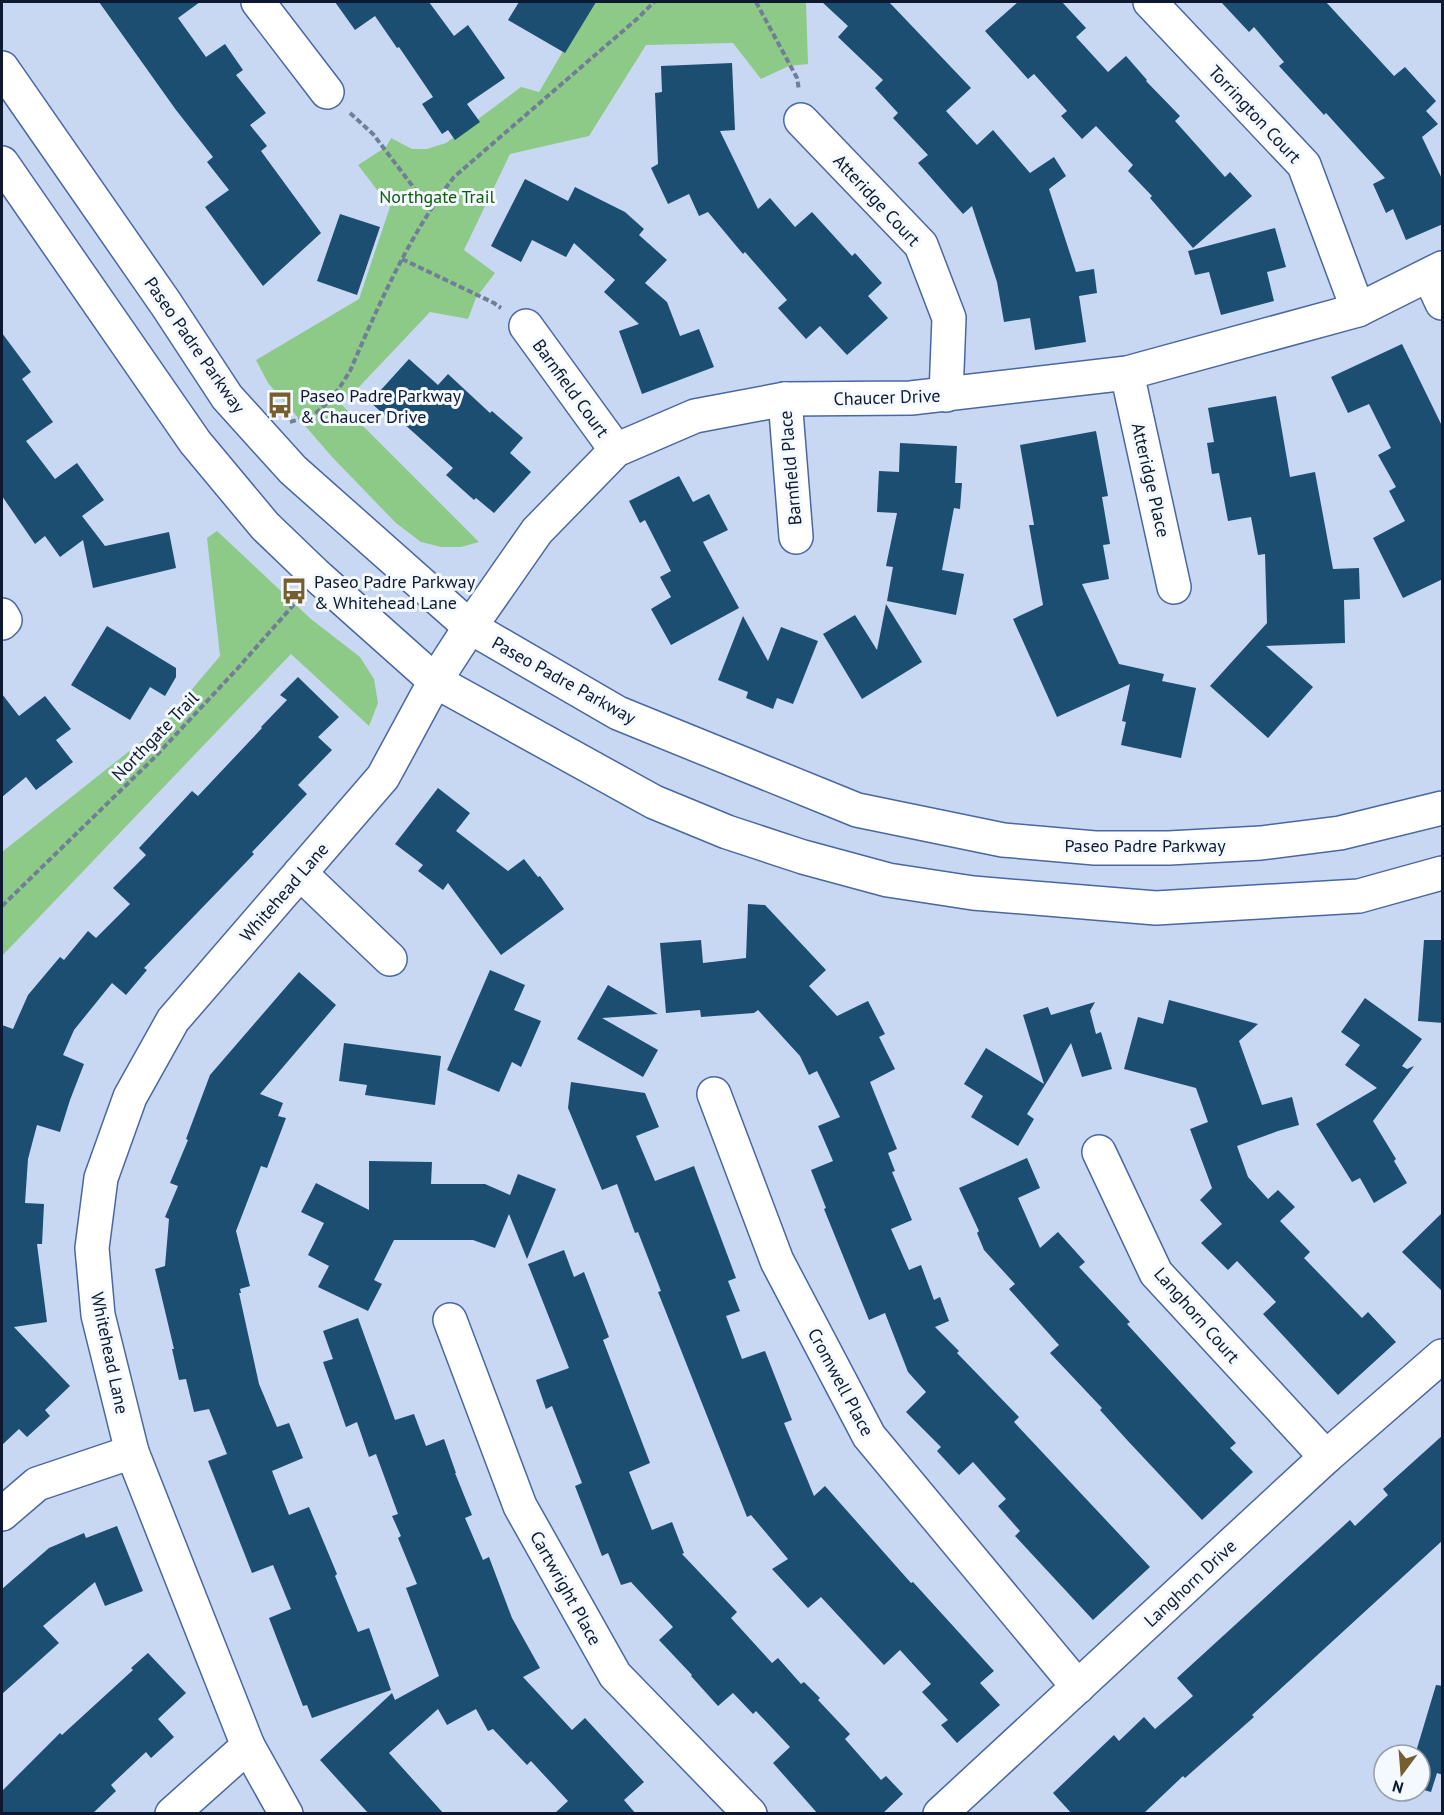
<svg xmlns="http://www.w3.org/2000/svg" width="1444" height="1815" viewBox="0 0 1444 1815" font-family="'PT Sans',sans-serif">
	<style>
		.green { fill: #8dca88 }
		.building { fill: #1b4e71 }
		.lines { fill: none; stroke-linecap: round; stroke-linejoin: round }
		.minor-casing { stroke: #4967a1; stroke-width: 36 }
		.major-casing { stroke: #4967a1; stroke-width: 36 }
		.path { stroke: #707e96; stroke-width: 4; stroke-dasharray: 6 3; stroke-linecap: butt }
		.minor { stroke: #fff; stroke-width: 33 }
		.major { stroke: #fff; stroke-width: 33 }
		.labels { text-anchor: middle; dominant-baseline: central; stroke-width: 6; stroke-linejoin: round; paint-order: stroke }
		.street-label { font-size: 18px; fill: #0d1930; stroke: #f4f8ff }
		.park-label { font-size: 18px; fill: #0d5c0c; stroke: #f4f8ff }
		.poi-label { font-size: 18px; fill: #0d1930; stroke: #f4f8ff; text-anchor: start }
	</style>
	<rect width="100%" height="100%" fill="#c9d8f2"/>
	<g class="green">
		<path d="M592,2h214l2,62 -19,2 -28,13 -28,-36 -87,2 -57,91 -79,18 -46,96 31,23 -19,25 -8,21 -38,-7 -88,93 137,137 -18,5h-20l-20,-5 -25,-19 -63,-65 -65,-75 -12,-23 103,-61 31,-92 -32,-42 28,-18 5,-9 21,11h15l19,-6 75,-56 18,5z"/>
		<path d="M217,531l94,88 49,38 14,22 4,24 -9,23 -78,-72 -289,302v-104l159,-126 59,-70 -13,-118z"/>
	</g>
	<g class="building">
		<path d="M99,2h101l-22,16 28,39 19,-13 18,26 -7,5 30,38 -16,12 17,21 -6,5 60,82 -58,53 -58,-79 24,-17 -22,-28 6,-5 -37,-47z"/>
		<path d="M335,2h94l25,34 14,-11 37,53 -38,26 13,18 -25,18 -7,-10 -6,4 -20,-30 11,-7 -34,-50 -2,1 -22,-32 -20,14z"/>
		<path d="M519,2h77l-31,51 -57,-33z"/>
		<path d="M822,2h67l82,86 -25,23 31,34 16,-15 37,43 24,-16 12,19 -17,13 27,83 18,-3 3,24 -18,3 7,46 -51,8 -5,-32 -26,4 -7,-40 -25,-76 -9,8 -45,-51 10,-8 -35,-37 5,-5 -23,-25 8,-8 -45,-43 10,-11z"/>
		<path d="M1018,2h44l24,26 -10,9 32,35 18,-16 21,24 -1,1 34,35 -5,5 50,56 5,-5 22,24 -59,52 -43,-50 2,-2 -24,-25 5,-6 -37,-39 -14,13 -21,-23 6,-5 -33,-37 -6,5 -43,-48z"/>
		<path d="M1221,2h105l68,74 11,-9 31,34 -10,10 12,13 -16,13 21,44v43l-37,16 -13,-31 -7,4 -13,-29 12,-6 -59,-65 -2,2 -45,-49 5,-4 -30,-35 -5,5z"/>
		<path d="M732,63l3,67 -15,1 38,78 12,-11 25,29 17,-15 40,44 3,-3 27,30 -14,13 20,22 -41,37 -27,-29 -14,13 -28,-31 9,-8 -42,-48 -2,2 -35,-42 -9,4 -10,-22 -21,10 -17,-36 7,-4 -3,-71 7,-1 -1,-26z"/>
		<path d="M525,179l43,22 7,-14 50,25 19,17 -5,6 28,25 -22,23 22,19 13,34 19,-7 15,38 -72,27 -23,-63 20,-7 -35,-32 11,-12 -41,-37 -8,14 -34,-17 -11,22 -30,-16z"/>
		<path d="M340,214l40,13 -23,68 -40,-14z"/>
		<path d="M1275,228l11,39 -19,5 7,29 -53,14 -12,-43 -14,3 -7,-24z"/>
		<path d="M2,333l29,39 -9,7 31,43 -27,19 29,38 22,-16 27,37 -22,16 23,30 64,-14 7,36 -83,20 -10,-48 -23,17 -15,-21 -10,8 -33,-48z"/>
		<path d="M1402,344l41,84v151l-40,19 -30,-60 32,-17 -16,-30 7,-4 -18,-32 13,-7 -22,-44 -21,9 -17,-36z"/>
		<path d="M409,359l29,26 10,-11 42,39 2,-2 31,27 -13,15 21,19 -37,41 -18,-15 -2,2 -28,-25 7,-7 -60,-54 -4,5 -19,-17z"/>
		<path d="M1276,396l14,81 25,-5 18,97 26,-1 1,31 -16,1 1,43 -79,3 47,41 -45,51 -58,-52 57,-63 -2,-69 -7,1 -7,-38 -23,4 -9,-48 -7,1 -5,-31 7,-1 -6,-34z"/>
		<path d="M1096,431l12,65 -6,1 8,47 -7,1 6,34 -27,5 37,80 45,10 -2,7 34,7 -15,70 -60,-13 5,-23 -4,-1 8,-37 -73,33 -44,-98 30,-14 -14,-80h5l-14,-80z"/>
		<path d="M900,443l57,3 -2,37h7l-2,26 -6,-1 -12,62 22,4 -8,41 -69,-14 6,-34 -7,-1 11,-53 -20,-1 2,-41 20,1z"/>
		<path d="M679,476l14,26 16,-8 19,36 -25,12 36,66 -68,37 -20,-36 20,-12 -11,-20 11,-6 -26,-51 -5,3 -11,-22z"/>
		<path d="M886,604l36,58 -60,37 -39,-65 32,-19 22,35z"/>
		<path d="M743,616l25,45 13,-34 37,14 -25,63 -16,-6 -4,11 -27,-11 2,-6 -30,-12z"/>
		<path d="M107,626l69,42v9l-11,19 -15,-9 -20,33 -59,-35z"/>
		<path d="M298,677l41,40 -21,20 14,13 -34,35 9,9 -55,58 2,2 -110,114 3,2 -21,25 -14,-12 -38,47 -11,25 21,9 -14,36 -10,32 -23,-7 -9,34 -3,44 19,1 -2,40h-5l10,78 -33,5 56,59 -25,24 5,6 -23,21 -8,-8 -17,16v-420l11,4 15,-34 32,-38 4,3 24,-29 8,7 34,-34 -17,-16 33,-33 -7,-7 53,-57 6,5 64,-68 -1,-1 26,-27 -7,-5z"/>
		<path d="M2,694l17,22 26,-20 26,33 -15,11 17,22 -37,28 -10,-13 -24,20z"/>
		<path d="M438,788l32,25 -14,18 52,40 16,-12 14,18 2,-1 24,33 -63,46 -53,-72 -5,7 -25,-19 5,-6 -28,-21z"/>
		<path d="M748,904l17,1 61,65 -17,16 28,30 31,-15 17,33 -6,3 16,32 -25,13 27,67 -9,4 7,18 -3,1 20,48 -21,9 18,41 12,-5 13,35 6,-3 9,24 -14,6 24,24 -2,2 62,64 -5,5 136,145 -57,53 -78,-84 5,-5 -22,-25 8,-7 -33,-37 -14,13 -22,-24 4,-4 -35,-35 20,-20 -18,-20 -23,-59 -16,7 -45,-111 2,-1 -15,-38 22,-9 -15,-35 22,-9 -23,-46 -8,4 -9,-19 -42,-46 -4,3 -53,4 -1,-7 -34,3 -6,-70 41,-3 2,23 43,-5z"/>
		<path d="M1424,940h19v83l-25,-2z"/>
		<path d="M490,970l35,15 -11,25 27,11 -20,46 -9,-5 -13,30 -52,-22z"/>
		<path d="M299,972l37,33 -76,89 23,9 -5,13 8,2 -19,50 -6,-2 -25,65 14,55 -10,3 1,4h-2l20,91 18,43 12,-4 14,35 -31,13 17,44 20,-8 28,67 -2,2 23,56 11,-4 22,62 -79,28 -5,-13 -4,1 -34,-88 22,-9 -18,-44 -21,8 -44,-112 19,-7 -18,-45 -15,3 -8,-33 -7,1 -7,-31h2l-19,-80 10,-3 4,-47 -4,-2 13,-31 -8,-3 18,-43 -2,-1 24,-64z"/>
		<path d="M608,985l50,29 -56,4 56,32 -15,27 -66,-38z"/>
		<path d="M1365,998l57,41 -20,27 5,3 7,-3 -41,55 23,38 -2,2 13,22 -33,20 -14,-25 -8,4 -36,-58 61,-36 -32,-23 15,-20 -19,-13z"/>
		<path d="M1169,1000l89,24 -19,17 23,64 30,-8 7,28 -21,6 -41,15 11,31 20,22 10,-9 17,17 -15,14 30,31 -6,6 58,60 6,-6 28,30 -58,53 -75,-81 13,-12 -39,-41 -9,9 -27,-27 21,-19 -22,-24 12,-12 -22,-59 18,-7 -12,-34 -72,-19 14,-52 25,7z"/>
		<path d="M1095,1002l-5,9 6,23 5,-2 11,37 -30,8 -11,-34 -44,71 7,5 -16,27 -47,-29 12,-21 -19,-12 22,-36 58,36 -21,-69 25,-8 3,8z"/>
		<path d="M344,1043l97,13 -6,49 -70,-10 2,-10 -28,-4z"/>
		<path d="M571,1082l74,11 14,34 -23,9 19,45 39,-15 42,112 -8,3 12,30 -14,5 16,43 23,-8 27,69 -8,3 30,73 11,-10 86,97 2,-1 81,89 -14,12 20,22 -43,38 -16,-18 7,-5 -26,-28 9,-8 -31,-34 -16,15 -63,-68 -13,11 -36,-39 16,-10 -37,-44 -4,2 -89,-225 3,-1 -23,-59 -3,1 -18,-49 -15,6 -34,-82z"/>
		<path d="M1027,1158l13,30 -22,10 22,50 18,-16 27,30 -6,5 51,55 -3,2 109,119 -6,5 23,24 -51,48 -74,-79 -28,-31 2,-2 -52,-55 9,-8 -50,-56 6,-5 -31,-34 -7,-17 2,-2 -20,-43z"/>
		<path d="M369,1161l63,1 -1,22h54l25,11 8,-21 38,15 -29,70 -18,-45 -14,34 -22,-8h-79l-20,40 8,4 -14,27 -50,-24 11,-21 -21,-11 16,-32 -23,-11 15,-29 53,27z"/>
		<path d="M1443,1212v80l-41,-40z"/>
		<path d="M564,1250l10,27 10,-5 25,65 -6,3 47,123 -21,9 23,58 20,-8 12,31 -2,1 55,58 -6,6 41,45 6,-5 23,26 3,-2 16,16 -2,2 32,34 -5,5 36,41 5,-4 17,18 -21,20h-64l-45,-51 17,-16 -34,-36 -3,3 -20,-21 -15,13 -27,-30 1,-1 -33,-35 14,-13 -42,-45 -10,3 -13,-32 -6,3 -27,-70 7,-3 -30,-77 -6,3 -10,-29 33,-12 -41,-104z"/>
		<path d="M358,1318l37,102 19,-6 12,32 18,-7 12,34h-1l17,42 -7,3 18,42 6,-3 23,61 28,50 -17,9 49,53 13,-12 59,64 -20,18 12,14h-82l14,-13 -37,-40 -4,4 -34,-36 -5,2 -12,-22 -29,16 -9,-16 -49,44 55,61h-75l-49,-54 72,-67 3,7 44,-24 -33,-88 11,-4 -19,-46 3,-2 -9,-20 6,-2 -22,-60 -7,3 -12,-35 -11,5 -23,-65 10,-3 -10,-28z"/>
		<path d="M1443,1435v105l-191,175 2,2 -69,61 -2,-2 -40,38h-71l-19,-21 61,-58 5,6 25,-24 11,12 38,-33 -16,-18 173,-158 5,6 33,-31 -5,-6z"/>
		<path d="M117,1526l26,65 -38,15 -10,-24 -52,44 16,17 -57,51v-105l47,-41 35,-15 2,5z"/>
		<path d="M148,1653l38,40 -28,26 16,18 -23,21 -5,-6 -35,33 5,6 -24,23h-90v-23l58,-58 2,2 71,-65 -2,-2z"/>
		<path d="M1436,1685l7,1v89l-6,-2 -6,19 -11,-3v-34h-5z"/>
	</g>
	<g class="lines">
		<g class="minor-casing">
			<g id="minor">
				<path d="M258,2l69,90"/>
				<path d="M1150,2l154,163 54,145"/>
				<path d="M801,120l120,125 28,73 -3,77"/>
				<path d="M1429,275l13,28"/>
				<path d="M526,326l90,124"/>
				<path d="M1127,373l47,214"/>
				<path d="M785,399l11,138"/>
				<path d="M2,615l3,5 -3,3"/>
				<path d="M300,873l90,86"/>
				<path d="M714,1094l63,167 92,175 209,251"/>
				<path d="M1099,1152l57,121 170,184"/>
				<path d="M450,1320l70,186 95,169 135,139"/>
				<path d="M2,1514l35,-30 95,-32"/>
				<path d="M172,1814l76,-68"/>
				<path d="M286,1814l-38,-68 -116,-294 -34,-137 -6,-67 9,-70 29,-81 43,-77 210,-243 52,-96 35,-54 67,-96 79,-81 79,-34 90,-17 126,-1 216,-25 231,-63 84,-42"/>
				<path d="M940,1814l386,-357 116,-101"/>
			</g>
		</g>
		<g class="major-casing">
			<g id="major">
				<path d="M2,68l164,236 61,93 66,73 177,157 148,86 239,97 146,30 92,8h74l92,-5 79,-10 102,-25"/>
				<path d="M2,163l193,279 70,84 50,48 120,107 219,121 73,30 76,25 85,23 85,13 183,15 203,-12 83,-23"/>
			</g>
		</g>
		<g class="path">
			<path d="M756,2l41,76 2,12"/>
			<path d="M350,113l23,21 57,75"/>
			<path d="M402,259l92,44 7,5"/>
			<path d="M290,422c6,-2 13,-3 18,-5 19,-8 32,-30 42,-46 29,-67 59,-136 104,-194l184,-159 16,-16"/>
			<path d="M2,906l152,-148 83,-89 60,-68"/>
		</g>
		<use href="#minor" class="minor"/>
		<use href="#major" class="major"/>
	</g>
	<defs>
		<g id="bus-bare" transform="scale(2.07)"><path d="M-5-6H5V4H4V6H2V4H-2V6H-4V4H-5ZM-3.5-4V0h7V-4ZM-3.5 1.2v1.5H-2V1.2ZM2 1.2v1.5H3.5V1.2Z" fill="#765e2f" stroke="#f4f8ff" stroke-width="2.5" paint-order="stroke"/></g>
	</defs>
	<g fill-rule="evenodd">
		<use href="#bus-bare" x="280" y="405"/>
		<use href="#bus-bare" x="294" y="591"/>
	</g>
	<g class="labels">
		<g class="street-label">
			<text transform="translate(1255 114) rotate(47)">Torrington Court</text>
			<text transform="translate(877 200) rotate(47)">Atteridge Court</text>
			<text transform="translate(195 345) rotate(55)">Paseo Padre Parkway</text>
			<text transform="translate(571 388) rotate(54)">Barnfield Court</text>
			<text transform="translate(887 397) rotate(-2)">Chaucer Drive</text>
			<text transform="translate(790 468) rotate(-95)">Barnfield Place</text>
			<text transform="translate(1151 480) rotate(77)">Atteridge Place</text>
			<text transform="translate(564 680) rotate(29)">Paseo Padre Parkway</text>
			<text transform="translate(155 736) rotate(-46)">Northgate Trail</text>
			<text x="1145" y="845">Paseo Padre Parkway</text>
			<text transform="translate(284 892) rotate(-49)">Whitehead Lane</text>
			<text transform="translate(1197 1315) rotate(49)">Langhorn Court</text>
			<text transform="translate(110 1353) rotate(78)">Whitehead Lane</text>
			<text transform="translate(841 1382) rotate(62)">Cromwell Place</text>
			<text transform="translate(1190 1583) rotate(-43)">Langhorn Drive</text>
			<text transform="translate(566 1588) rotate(61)">Cartwright Place</text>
		</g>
		<g class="park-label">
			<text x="437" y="196">Northgate Trail</text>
		</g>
		<g class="poi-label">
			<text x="300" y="395">Paseo Padre Parkway<tspan x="300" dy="21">&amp; Chaucer Drive</tspan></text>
			<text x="314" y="581">Paseo Padre Parkway<tspan x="314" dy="21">&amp; Whitehead Lane</tspan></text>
		</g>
	</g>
	<rect width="1444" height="1815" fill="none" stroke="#0d1930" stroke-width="6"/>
	<g transform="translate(1402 1773) rotate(196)"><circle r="28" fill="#f4f8ff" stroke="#989fac" stroke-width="1.5"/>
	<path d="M0-4.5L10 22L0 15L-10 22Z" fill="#765e2f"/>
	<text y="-9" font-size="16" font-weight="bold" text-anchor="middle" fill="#0d1930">N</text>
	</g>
</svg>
